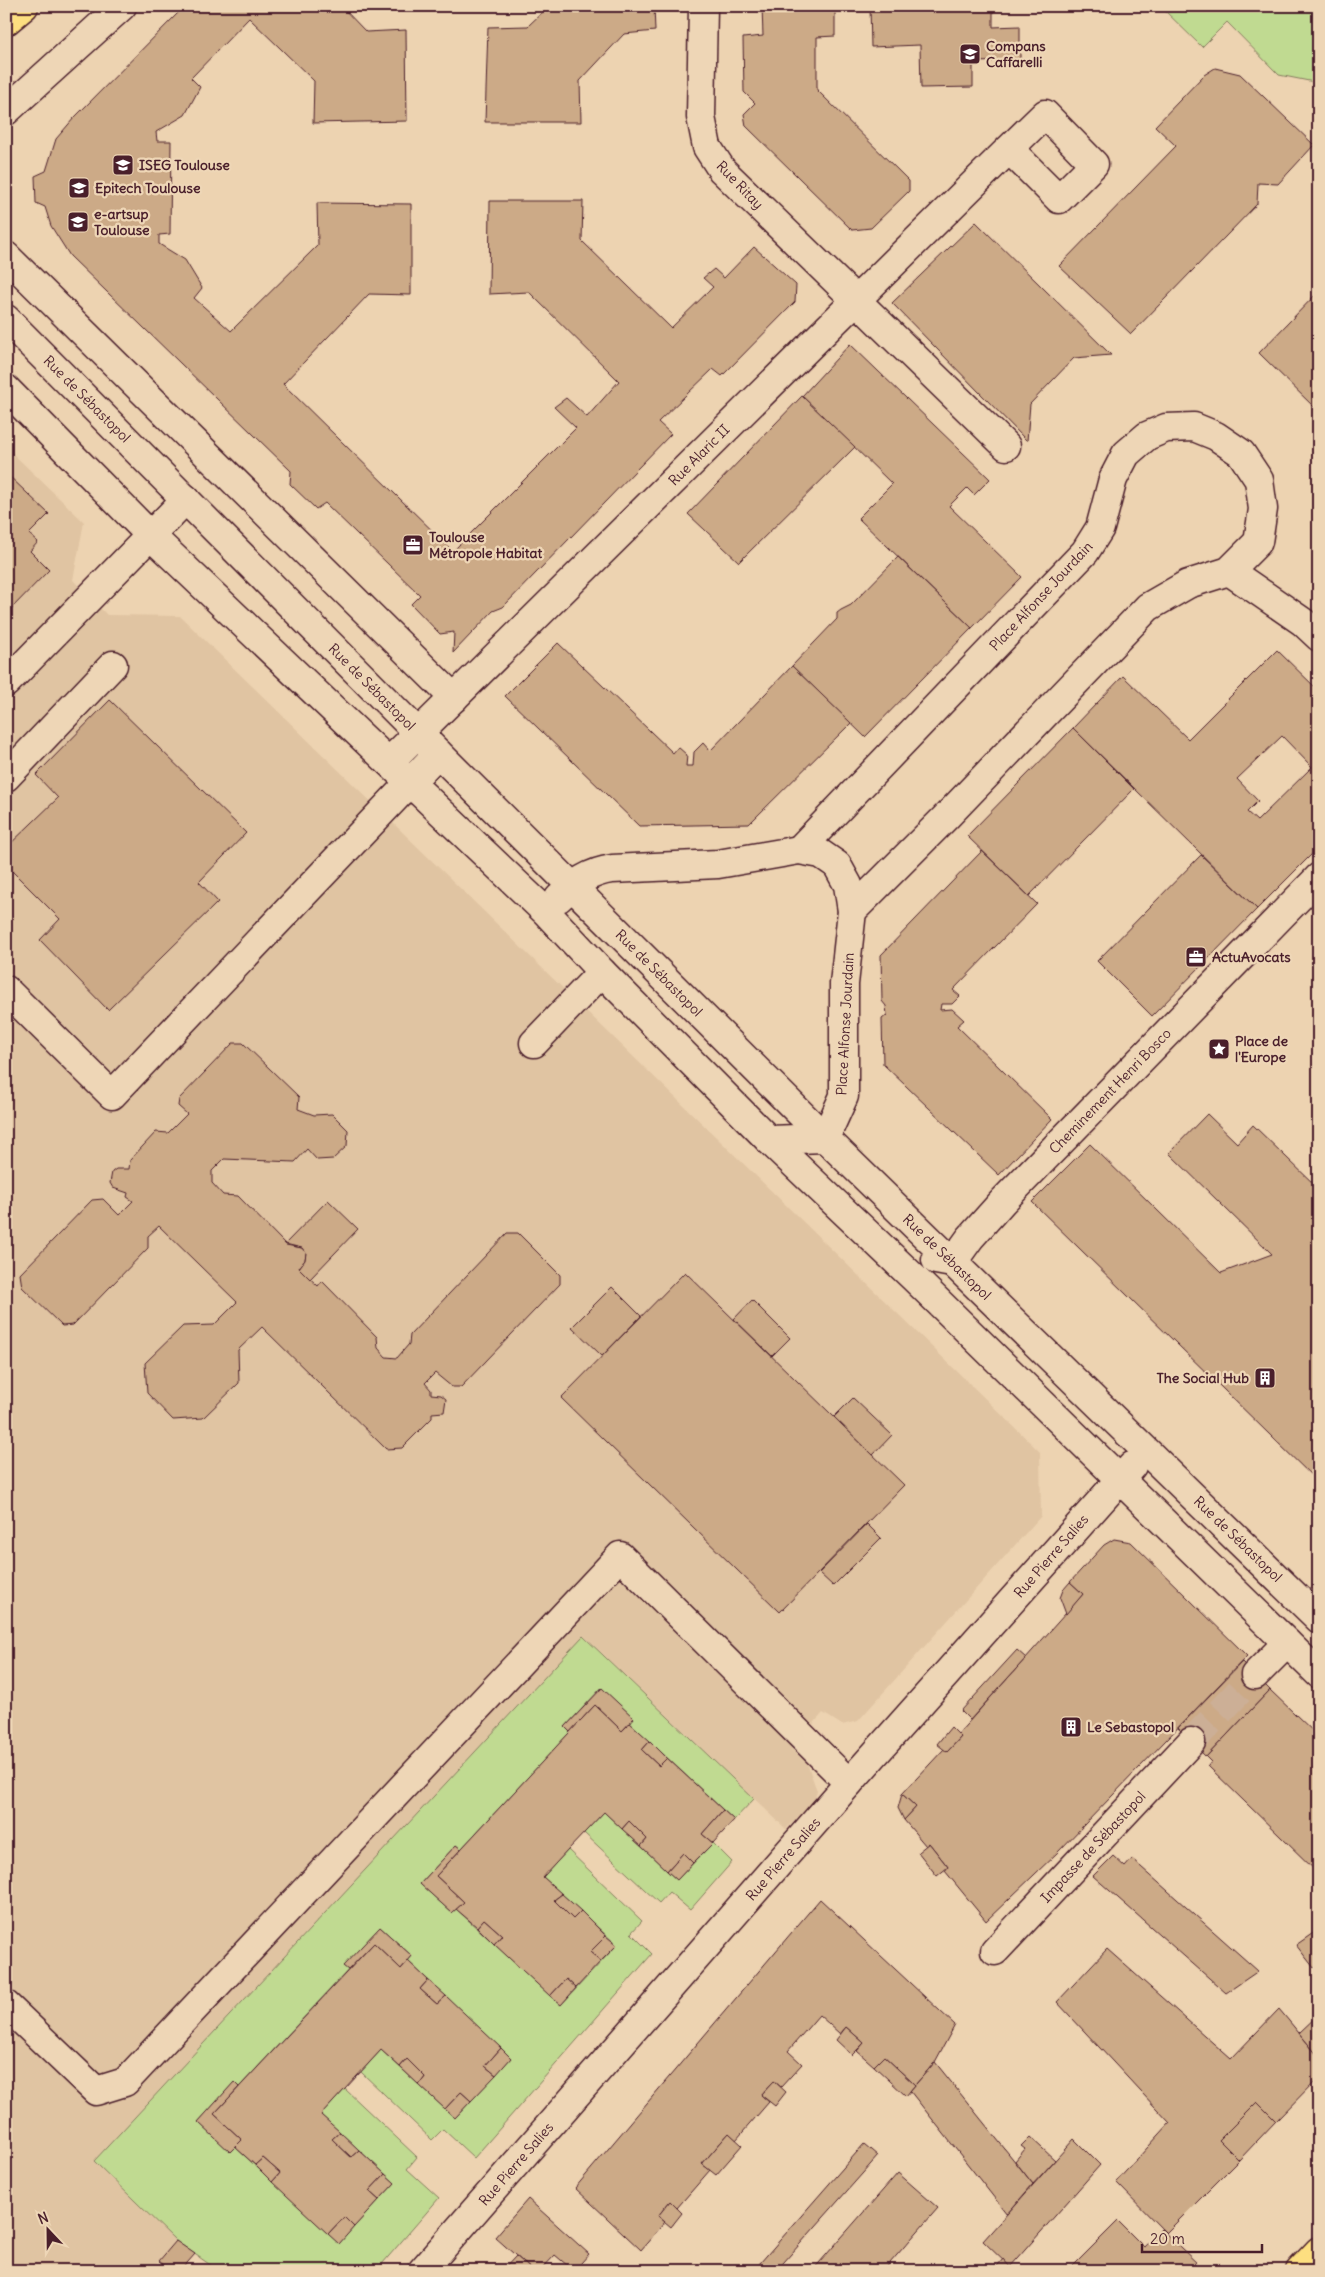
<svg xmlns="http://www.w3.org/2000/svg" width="1325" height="2277" viewBox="0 0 1325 2277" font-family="Delius,sans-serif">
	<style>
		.built { fill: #e0c4a2 }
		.green { fill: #c0da91; stroke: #857c5e }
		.building { fill: #ccaa87; stroke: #4a1f2b; fill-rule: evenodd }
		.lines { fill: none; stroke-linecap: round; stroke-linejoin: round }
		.minor-tunnel { stroke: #ccaf96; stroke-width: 28; stroke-dasharray: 28 14; stroke-linecap: butt }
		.minor-casing { stroke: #4a1f2b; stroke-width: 31 }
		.major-casing { stroke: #4a1f2b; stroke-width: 31 }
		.minor { stroke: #eed6b6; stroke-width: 28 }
		.major { stroke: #fddf80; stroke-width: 28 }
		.labels { text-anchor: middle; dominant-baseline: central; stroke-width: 4.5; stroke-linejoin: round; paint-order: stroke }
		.poi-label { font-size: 14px; font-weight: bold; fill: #4a1f2b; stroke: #eed6b6; text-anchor: start }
		.street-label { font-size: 14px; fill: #4a1f2b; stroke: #eed6b6 }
	</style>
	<rect width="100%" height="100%" fill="#edd3b1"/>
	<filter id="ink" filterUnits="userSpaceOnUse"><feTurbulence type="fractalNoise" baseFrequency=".02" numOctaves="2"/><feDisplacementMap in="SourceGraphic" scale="10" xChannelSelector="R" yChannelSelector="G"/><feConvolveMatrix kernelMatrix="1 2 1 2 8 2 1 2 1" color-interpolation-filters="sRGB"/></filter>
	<g filter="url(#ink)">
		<path class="built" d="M6,447l78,75 -11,58 34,35 73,1 860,836 1,64 -183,205 -16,4 -19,-12 -32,36 16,14 10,28 -3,11 -28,27 -202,-193 -490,525 82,80 -26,30h-144z"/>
		<g class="green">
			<path d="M1160,6h159v77l-40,-8 -52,-53 -25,25z"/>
			<path d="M583,1636l171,163 -20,21 -104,-97 4,-5 -33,-30 -36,39 5,5 -109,117 -5,-4 -36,39 32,29 4,-4 105,96 56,-60 -74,-68 25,-27 74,71 -11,12 21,21 -178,204 -31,-29 -11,11 -71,-68 20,-22 74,68 56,-60 -103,-97 4,-5 -32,-29 -36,39 4,4 -109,117 -5,-4 -36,39 32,29 5,-4 104,96 56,-60 -74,-68 24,-26 72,68 -10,12 32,29 -63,73h-157l-43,-30 -82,-80z"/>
			<path d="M604,1812l73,68 36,-37 19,19 -42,48 -21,-18 -10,11 -75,-70z"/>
		</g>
		<g class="building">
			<path d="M185,6h156l25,26 40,-2 1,91 -94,2 1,-42 -65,-63 -58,60 9,9 -15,28 -29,17 1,9h14l-1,93 -11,1v9l26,16 17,28 -8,10 37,33 87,-86 -1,-42 94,1v91l-42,-1 -86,90 170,167 123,-123 -22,-21 12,-9 21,19 32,-36 -90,-89 -40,2 1,-93h93l-1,40 89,87 42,-41 -10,-9 11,-9 10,9 30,-31 42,38 -1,17 -73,74 -9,-7 -55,53 13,12 -168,173 -10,4 -40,42 1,-21 -14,2 -29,-30 9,-9 -95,-92 -9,6 -26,-25 1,-13 -221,-215 -19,-30 -6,-19 -9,-4 -1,-27 11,-5 10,-32 18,-21z"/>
			<path d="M549,6h105l1,25 -31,3 -44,47 1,41h-96l3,-95 40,-1z"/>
			<path d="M762,6h73v30l-18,1v53l92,91v10l-38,37 -19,2 -106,-104 -2,-12 11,-11 -11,-11 -1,-54 20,-2z"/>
			<path d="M870,6h123v21l27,-1v35l-47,1v25l-52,1 -1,-43 -49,2z"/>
			<path d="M1215,68l25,6 74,71 -36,39 -20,-1 -1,21 -126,130 -72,-68 117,-120 -21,-20 49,-51z"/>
			<path d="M976,222l135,133 -37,3 -44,46 -3,37 -135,-138z"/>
			<path d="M1319,291v121l-60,-59z"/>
			<path d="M850,344l140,135 -16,16 -7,-7 -18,18 73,71 -50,51 -114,-110 34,-34 -90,-88z"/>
			<path d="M802,396l53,51 -116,115 -51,-48z"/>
			<path d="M6,473l43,41 -20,20 9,8 -8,9 19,19 -43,44z"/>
			<path d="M898,557l74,71 -107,109 -73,-71 45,-47v-6l4,-3 10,-5z"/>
			<path d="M558,643l115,110 5,-6 9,8 -1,11h7l1,-14 9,-9 7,8 82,-85 59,57 -102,101 -110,2 -134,-130z"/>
			<path d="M1277,650l42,41v156l-62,62 -184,-181 50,-52 65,63zM1282,736l30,31 -55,54 -10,-9 11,-11 -21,-22z"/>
			<path d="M110,700l136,133 -47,49 19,20 -110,108 -68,-70 20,-21 -54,-54v-17l52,-50 -22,-23z"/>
			<path d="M1073,728l61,61 -105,107 -62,-60z"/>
			<path d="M982,851l55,53 -84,86 7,6 -8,8h-11l-1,6 12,-1 12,11 -7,6 95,93 -53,56 -116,-111 -1,-45 5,-4 -1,-9 -4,-5 -1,-46z"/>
			<path d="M1201,855l56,54 -105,107 -55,-55z"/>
			<path d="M233,1043h10l56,54 -1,12 16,6 18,-1 16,16 -1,16 -14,13 -16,1 -10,-11 -12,13 -71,-3 -12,12v12l11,12 15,1 48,49 16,3 4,5 -1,7 -6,8 19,18 4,-5 55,56 1,11 8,9 11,1 12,-14 1,-9 97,-102h11l42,42v9l-99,103h-9l-17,-14 -10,10 6,7v4l10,1 5,4 -2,13 -12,1v5l-30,30 -16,1 -124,-122 -24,23 1,33 -36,35 -30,2 -26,-27 -2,-30 38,-37 31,-1 23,-23 -78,-76 -11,10v12l-75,77 -11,1 -40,-39 -2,-13 72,-74 11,-1 16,16 14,-14 -6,-4 1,-4 -15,-5 -3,-5 2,-11 4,-3h13l1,-9 26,-28 12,1 19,-19 -9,-8 1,-7z"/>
			<path d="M1207,1114l30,29 16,-18 66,64v294l-287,-281 58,-58 131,129 51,-19 -103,-101z"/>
			<path d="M328,1200l30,29 -48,50 -11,-11 6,-8 1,-7 -4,-5 -17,-4z"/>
			<path d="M685,1272l219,213 -124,127 -219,-214z"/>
			<path d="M612,1287l29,29 -39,40 -30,-29z"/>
			<path d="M752,1300l38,38 -18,18 -38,-37z"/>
			<path d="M853,1398l39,37 -19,20 -39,-38z"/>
			<path d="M867,1524l14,14 -48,48 -14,-13z"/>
			<path d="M1114,1539l17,3 116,114 -189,196 -72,69 -41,-50 3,-4 -19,-24 -3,3 -22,-26 12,-13 -14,-13 42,-45 3,3 14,-15 -3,-3 125,-140 -13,-12 34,-37z"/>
			<path d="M1070,1582l13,12 -17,20 -6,-16 3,-8z"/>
			<path d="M1017,1650l9,8 -56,62 -9,-9z"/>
			<path d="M1242,1662l28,28 -64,67 -28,-29z"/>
			<path d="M602,1688l32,30 -12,13 -27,-26 -25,27 -5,-5z"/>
			<path d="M1270,1690l49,47v137l-111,-108 3,-4 -5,-5z"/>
			<path d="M595,1705l27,26 8,-8 20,18 -8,9 17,16 8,-8 56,52 -21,24 11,9 -20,20 -10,-10 -16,18 -26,-25 6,-7 -18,-18 -7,8 -18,-17 -36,38 -25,27 19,17 -8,6 19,19 8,-8 25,25 -16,16 11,9 -25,27 -10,-9 -16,17 -56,-52 8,-9 -18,-16 -7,8 -21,-18 8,-7 -28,-26z"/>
			<path d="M951,1727l10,10 -14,15 -10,-8z"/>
			<path d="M650,1741l17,17 -8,8 -17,-16z"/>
			<path d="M902,1794l14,13 -12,13 -6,-12z"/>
			<path d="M723,1810l11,10 -21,23 -11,-9z"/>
			<path d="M629,1821l18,18 -6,7 -19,-17z"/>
			<path d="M929,1843l19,24 -11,9 -19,-24z"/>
			<path d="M456,1845l5,4 -25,27 28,26 -12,11 -32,-29z"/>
			<path d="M683,1853l10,10 -16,17 -10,-9z"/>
			<path d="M1113,1856l12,11 7,-8 126,112 -32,22 -133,-117z"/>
			<path d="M562,1894l19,17 -8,8 -19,-19z"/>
			<path d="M820,1899l135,126 -20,37 -20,23 -31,-29 -10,10 -17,-15 7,-8 -18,-16 -6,7 -21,-19 -31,36 14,13 -21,23 -7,-6 -13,14 8,7 -33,38 -7,-7 -27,31 8,6 -33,38 -7,-7 -12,15 7,6 -24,28 -66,-62z"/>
			<path d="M484,1919l18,16 -8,9 -17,-17z"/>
			<path d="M380,1927l32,29 -11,13 -27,-26 -26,27 -5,-4z"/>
			<path d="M1319,1929v35l-5,4 -18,-23z"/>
			<path d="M606,1936l11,9 -16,16 -11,-9z"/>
			<path d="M374,1943l27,26 7,-8 20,19 -8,9 17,15 9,-8 55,52 -16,18 11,9 -25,26 -10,-9 -16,17 -26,-24 6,-8 -18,-18 -7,8 -19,-17 -60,65 19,17 -8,7 19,18 8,-7 26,24 -16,17 10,9 -25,27 -10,-10 -16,17 -56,-52 8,-9 -17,-15 -8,7 -20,-18 7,-7 -28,-26z"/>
			<path d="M1107,1949l124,110 48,-50 40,48v20l-43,44 -19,-19 -38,38 20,20 -73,73 -50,-51 54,-59 -113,-121z"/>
			<path d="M566,1979l10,9 -15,17 -11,-9z"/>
			<path d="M428,1980l18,16 -9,8 -17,-15z"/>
			<path d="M1319,2014v43l-20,-24z"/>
			<path d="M846,2027l18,16 -12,12 -16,-15z"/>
			<path d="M501,2048l10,10 -15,17 -11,-9z"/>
			<path d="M884,2056l31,29 -9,11 -32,-30z"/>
			<path d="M407,2059l18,18 -6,8 -19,-18z"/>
			<path d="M935,2062l98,122 -26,30 -97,-123z"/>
			<path d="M774,2081l12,11 -11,14 -14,-11z"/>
			<path d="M234,2082l5,5 -25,27 28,26 -12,12 -32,-30z"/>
			<path d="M461,2092l10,9 -16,17 -10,-9z"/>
			<path d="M1257,2102l19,19 -37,39 -20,-20z"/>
			<path d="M340,2132l19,18 -8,7 -19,-18z"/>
			<path d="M729,2133l13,12 -26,30 -14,-11z"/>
			<path d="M1030,2137l25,23 -22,24 -18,-23 10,-12 -4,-3z"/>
			<path d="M1074,2139l26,26 -90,102 -27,-26z"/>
			<path d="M864,2144l14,12 -102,115h-23z"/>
			<path d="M263,2158l17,15 -8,9 -17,-17z"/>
			<path d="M898,2173l40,35 -55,63h-71z"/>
			<path d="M385,2174l10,9 -16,17 -10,-9z"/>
			<path d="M528,2199l61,55 -15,17 -19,-16 -15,16h-7l-38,-34z"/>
			<path d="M670,2201l12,12 -11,14 -13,-11z"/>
			<path d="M344,2217l10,10 -15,17 -11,-10z"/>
			<path d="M1118,2221l26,26 17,-18 38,36 -5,6h-126z"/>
			<path d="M176,2241l19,13 -15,17h-9l-12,-10z"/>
			<path d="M516,2256l17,15h-31z"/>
			<path d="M1003,2259l7,8 4,4h-21z"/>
		</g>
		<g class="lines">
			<path class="minor-tunnel" d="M1191,1742l64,-67"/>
			<g class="minor-casing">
				<g id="minor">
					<path d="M703,6l-2,111 6,30 15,23 284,276"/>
					<path d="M6,111l116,-105"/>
					<path d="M6,256l448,442"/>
					<path d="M6,319l412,414 407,405 494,481"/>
					<path d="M6,389l144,146 395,376 57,61 167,168 145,138 405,396"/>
					<path d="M1229,571l74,51 16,15"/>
					<path d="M6,683l180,-184"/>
					<path d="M389,762l620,-613 50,50 35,-35 -49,-50 -36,35"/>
					<path d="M6,777l107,-112"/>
					<path d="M799,850l286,-298 15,-24 13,-49 13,-25 21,-18 19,-8 28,-1 22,9 25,17 18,27 4,29 -5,33 -29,29 -41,13 -40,23 -201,209 -95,95"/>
					<path d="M559,898c16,-15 31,-26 53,-29l106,-5 81,-14 22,4 16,11 11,20 4,26 -8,73v112l-19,42 -56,2"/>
					<path d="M6,990l106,105 326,-342"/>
					<path d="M534,1043l68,-71"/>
					<path d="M936,1260l16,3 18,-25 33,-37 316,-324"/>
					<path d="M1255,1675l32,-32"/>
					<path d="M995,1951l196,-209"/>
					<path d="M6,2005l90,86 29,-9 495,-526 229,227"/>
					<path d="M422,2271l427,-488 283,-317"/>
				</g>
			</g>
			<g class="major-casing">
				<g id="major">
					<path d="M6,21l18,-15"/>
					<path d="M1300,2271l19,-20"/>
				</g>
			</g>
			<use href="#minor" class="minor"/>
			<use href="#major" class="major"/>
		</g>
	</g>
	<defs>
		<g id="school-square" transform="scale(1.125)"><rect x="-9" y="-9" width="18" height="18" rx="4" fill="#4a1f2b" stroke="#eed6b6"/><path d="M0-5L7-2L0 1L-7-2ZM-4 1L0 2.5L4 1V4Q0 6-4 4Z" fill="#fff"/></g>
		<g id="university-square" transform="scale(1.125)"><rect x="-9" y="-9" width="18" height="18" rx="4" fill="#4a1f2b" stroke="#eed6b6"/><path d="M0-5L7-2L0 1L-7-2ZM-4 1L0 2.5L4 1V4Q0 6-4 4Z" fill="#fff"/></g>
		<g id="office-square" transform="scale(1.125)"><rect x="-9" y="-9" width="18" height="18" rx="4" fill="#4a1f2b" stroke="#eed6b6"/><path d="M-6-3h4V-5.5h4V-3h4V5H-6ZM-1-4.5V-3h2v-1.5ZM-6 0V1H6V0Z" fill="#fff"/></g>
		<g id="sight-square" transform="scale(1.125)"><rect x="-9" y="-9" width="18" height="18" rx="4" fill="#4a1f2b" stroke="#eed6b6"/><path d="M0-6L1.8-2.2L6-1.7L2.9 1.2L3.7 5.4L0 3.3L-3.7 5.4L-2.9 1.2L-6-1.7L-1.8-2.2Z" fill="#fff"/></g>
		<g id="building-square" transform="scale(1.125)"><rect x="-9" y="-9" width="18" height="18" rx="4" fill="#4a1f2b" stroke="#eed6b6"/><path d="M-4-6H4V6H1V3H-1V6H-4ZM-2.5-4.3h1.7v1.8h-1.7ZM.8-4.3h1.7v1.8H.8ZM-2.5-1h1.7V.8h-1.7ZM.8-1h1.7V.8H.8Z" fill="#fff"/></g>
	</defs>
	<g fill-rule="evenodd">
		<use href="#school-square" x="970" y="54"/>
		<use href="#university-square" x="123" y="165"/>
		<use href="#university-square" x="79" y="188"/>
		<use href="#university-square" x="78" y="222"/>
		<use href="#office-square" x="413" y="545"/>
		<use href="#office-square" x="1196" y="957"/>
		<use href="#sight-square" x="1219" y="1049"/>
		<use href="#building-square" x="1265" y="1378"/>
		<use href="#building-square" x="1071" y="1727"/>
	</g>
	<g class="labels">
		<g class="poi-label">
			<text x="986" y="46">Compans<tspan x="986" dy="16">Caffarelli</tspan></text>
			<text x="139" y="165">ISEG Toulouse</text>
			<text x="95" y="188">Epitech Toulouse</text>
			<text x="94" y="214">e-artsup<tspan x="94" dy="16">Toulouse</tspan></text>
			<text x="429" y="537">Toulouse<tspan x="429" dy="16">Métropole Habitat</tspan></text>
			<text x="1212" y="957">ActuAvocats</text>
			<text x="1235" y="1041">Place de<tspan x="1235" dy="16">l'Europe</tspan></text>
			<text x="1249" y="1378" text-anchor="end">The Social Hub</text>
			<text x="1087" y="1727">Le Sebastopol</text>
		</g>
		<g class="street-label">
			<text transform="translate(740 185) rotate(46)">Rue Ritay</text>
			<text transform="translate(87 399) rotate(45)">Rue de Sébastopol</text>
			<text transform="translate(699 455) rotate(-45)">Rue Alaric II</text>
			<text transform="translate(1041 596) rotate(-47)">Place Alfonse Jourdain</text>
			<text transform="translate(372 687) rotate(45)">Rue de Sébastopol</text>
			<text transform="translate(659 973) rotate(45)">Rue de Sébastopol</text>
			<text transform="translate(845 1024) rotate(-87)">Place Alfonse Jourdain</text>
			<text transform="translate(1110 1091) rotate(-46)">Cheminement Henri Bosco</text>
			<text transform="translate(947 1257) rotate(44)">Rue de Sébastopol</text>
			<text transform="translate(1238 1539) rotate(44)">Rue de Sébastopol</text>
			<text transform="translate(1051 1556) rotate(-49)">Rue Pierre Salies</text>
			<text transform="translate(1093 1847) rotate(-47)">Impasse de Sébastopol</text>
			<text transform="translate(783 1859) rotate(-49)">Rue Pierre Salies</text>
			<text transform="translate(516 2164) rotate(-49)">Rue Pierre Salies</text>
		</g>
	</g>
	<rect width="1325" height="2277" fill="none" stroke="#eed6b6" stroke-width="25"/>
	<rect x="12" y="12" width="1300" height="2252" fill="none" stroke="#4a1f2b" stroke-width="2" filter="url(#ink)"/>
	<g transform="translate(48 2230) rotate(338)" stroke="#eed6b6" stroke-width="4" paint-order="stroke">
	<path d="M0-4L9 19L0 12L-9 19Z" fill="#4a1f2b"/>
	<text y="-8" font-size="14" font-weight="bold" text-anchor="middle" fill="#4a1f2b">N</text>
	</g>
	<path d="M1142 2244v8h120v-8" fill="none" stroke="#4a1f2b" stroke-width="2.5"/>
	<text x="1150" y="2244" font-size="15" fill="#4a1f2b" stroke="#eed6b6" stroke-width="4" paint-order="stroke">20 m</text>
</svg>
